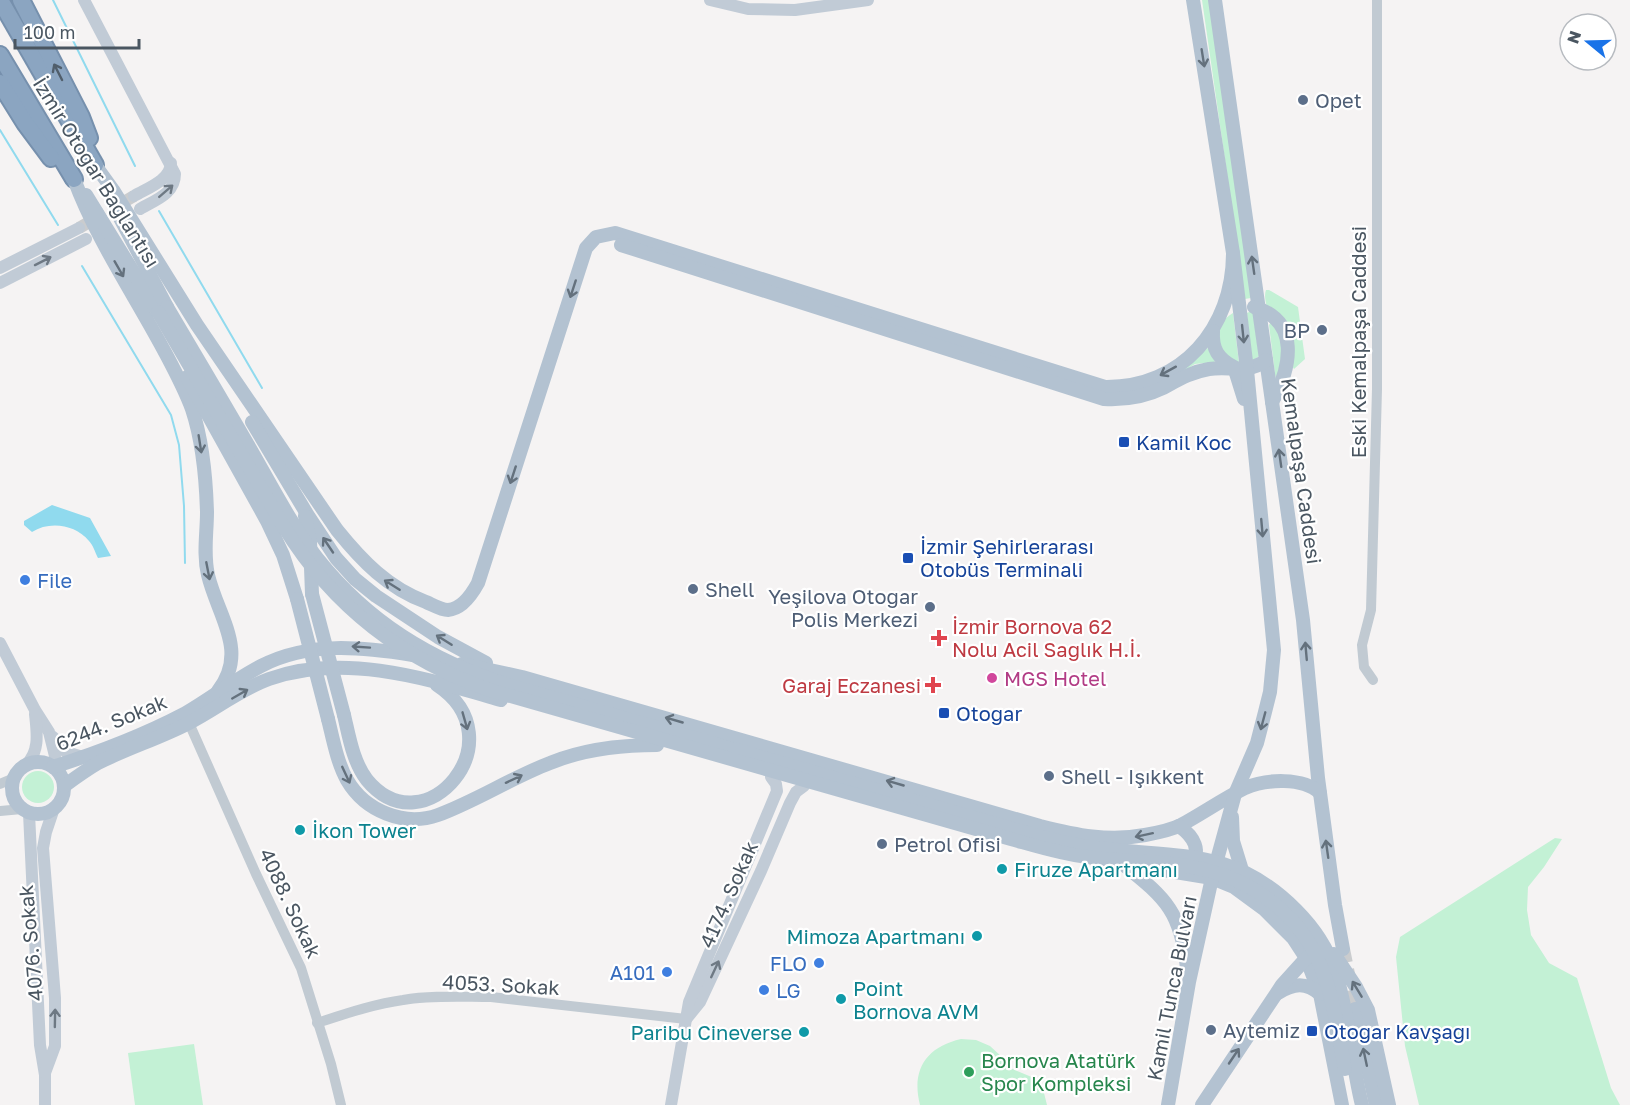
<svg xmlns="http://www.w3.org/2000/svg" width="1630" height="1105" viewBox="0 0 1630 1105" font-family="'Golos Text',sans-serif">
	<style>
		.green { fill: #c3f1d5 }
		.water { fill: #90daee }
		.lines { fill: none; stroke-linecap: round; stroke-linejoin: round }
		.stream { stroke: #90daee; stroke-width: 2 }
		.secondary-tunnel { stroke: #caccce; stroke-width: 12; stroke-dasharray: 12 6; stroke-linecap: butt }
		.primary-tunnel { stroke: #caccce; stroke-width: 14; stroke-dasharray: 14 7; stroke-linecap: butt }
		.motorway-casing { stroke: #7690ad; stroke-width: 20 }
		.tertiary { stroke: #c1cad2; stroke-width: 10 }
		.secondary { stroke: #c1cbd6; stroke-width: 12 }
		.primary { stroke: #b3c2d1; stroke-width: 14 }
		.motorway { stroke: #8ba5c1; stroke-width: 16 }
		.primary-bridge { stroke: #b3c2d1; stroke-width: 14 }
		.oneway { stroke: #64717d }
		.oneway2 { stroke: #505e6b }
		.oneway3 { stroke: #6e7984 }
		.service-dot { fill: #5c6f8a; stroke: #fff; stroke-width: 2 }
		.transit-dot { fill: #1a4fb4; stroke: #fff; stroke-width: 2 }
		.shop-dot { fill: #3f7fe0; stroke: #fff; stroke-width: 2 }
		.health-dot { fill: #e0444e; stroke: #fff; stroke-width: 2 }
		.hotel-dot { fill: #d1479c; stroke: #fff; stroke-width: 2 }
		.culture-dot { fill: #0f9aa8; stroke: #fff; stroke-width: 2 }
		.leisure-dot { fill: #2e9e5b; stroke: #fff; stroke-width: 2 }
		.labels { text-anchor: middle; dominant-baseline: central; stroke-width: 4.5; stroke-linejoin: round; paint-order: stroke }
		.service-label { font-size: 20px; fill: #4e5e75; stroke: #fff; text-anchor: start }
		.street-label { font-size: 20px; fill: #4a5661; stroke: #fff }
		.transit-label { font-size: 20px; fill: #164399; stroke: #fff; text-anchor: start }
		.shop-label { font-size: 20px; fill: #366cbe; stroke: #fff; text-anchor: start }
		.health-label { font-size: 20px; fill: #be3a42; stroke: #fff; text-anchor: start }
		.hotel-label { font-size: 20px; fill: #b23c85; stroke: #fff; text-anchor: start }
		.culture-label { font-size: 20px; fill: #0d838f; stroke: #fff; text-anchor: start }
		.leisure-label { font-size: 20px; fill: #27864d; stroke: #fff; text-anchor: start }
	</style>
	<rect width="100%" height="100%" fill="#f5f3f3"/>
	<g class="green">
		<path d="M1202,0h7l42,298 -6,1z"/>
		<path d="M1266,290h3l29,17 7,52 -11,10 -4,-6 1,-7c-7,-14 -31,-51 -25,-66z"/>
		<path d="M1249,312h4l6,44 -7,5 -5,-48z"/>
		<path d="M1233,313l6,50c-24,-7 -28,-38 -6,-50z"/>
		<path d="M1271,322l15,24 -10,36 -7,-57z"/>
		<path d="M1209,347l6,15 -20,2 -11,7 -1,-2z"/>
		<circle cx="38" cy="787" r="16"/>
		<path d="M1555,838l7,1 -18,28 -16,20 -1,23 4,25 18,28 28,15 34,110 9,17h-201l-14,-59 -9,-89 4,-20z"/>
		<path d="M961,1039l15,1 14,6 12,11 6,10 26,11 10,15 3,12h-127c-9,-35 6,-58 41,-66z"/>
		<path d="M194,1044l9,61h-68l-7,-52z"/>
	</g>
	<path class="water" d="M52,505l38,13 21,38 -13,2c-3,-6 -5,-13 -9,-17 -14,-17 -40,-20 -57,-9l-8,-7v-4z"/>
	<g class="lines">
		<g class="stream">
			<path d="M53,0l82,166"/>
			<path d="M0,130l58,95"/>
			<path d="M159,211l103,177"/>
			<path d="M82,266l89,149 8,30 5,61 1,57"/>
		</g>
		<path class="secondary-tunnel" d="M79,228l55,-32"/>
		<path class="primary-tunnel" d="M1343,949l12,60"/>
		<g class="motorway-casing">
			<g id="motorway">
				<path d="M0,0l95,165"/>
				<path d="M21,0l60,117 8,21"/>
				<path d="M0,55l74,124"/>
				<path d="M0,83l25,40 26,35"/>
			</g>
		</g>
		<g class="tertiary">
			<path d="M1373,680l-9,-13 -2,-22 9,-35 6,-221v-389"/>
			<path d="M189,723l67,151 45,94 30,96 10,41"/>
			<path d="M0,784l14,-6"/>
			<path d="M0,811l22,-2"/>
			<path d="M317,1023c28,-9 57,-19 86,-23 28,-5 59,-3 88,-3l195,22"/>
		</g>
		<g class="secondary">
			<path d="M84,0l91,174c0,20 -20,26 -35,35"/>
			<path d="M710,0l38,9 47,1 73,-10"/>
			<path d="M134,196c13,-8 36,-15 37,-33"/>
			<path d="M0,268l79,-40"/>
			<path d="M0,283l86,-44"/>
			<path d="M0,643l35,67 14,22 6,24 -2,11"/>
			<path d="M53,737l13,15 17,5"/>
			<path d="M26,765c14,-14 11,-32 9,-51"/>
			<path d="M29,813l11,232 5,30v30"/>
			<path d="M687,1018l13,-16 61,-131 29,-68 6,-11 8,-6"/>
			<path d="M45,1073l10,-27v-48l-12,-150 3,-16 8,-24"/>
			<path d="M671,1105l18,-103 88,-211 -1,-7 -5,-7"/>
		</g>
		<g class="primary">
			<path d="M1215,0l88,620 15,158 17,127 8,44"/>
			<path d="M95,165l18,25 84,135 140,205c25,31 51,58 89,72 7,3 15,8 22,8 14,-1 24,-16 30,-27l108,-335 10,-11 19,-4 490,154c77,1 128,-59 128,-134"/>
			<path d="M74,179c23,62 62,118 93,177 9,17 18,34 25,53 11,33 14,69 15,103 0,21 -4,42 1,63 10,42 41,76 10,116"/>
			<path d="M86,195l72,117"/>
			<path d="M119,216l48,91"/>
			<path d="M621,245l483,154c20,1 41,-2 59,-11 15,-8 28,-16 46,-19 21,-3 40,5 57,-9"/>
			<path d="M1254,307c47,14 37,61 18,95"/>
			<path d="M1213,331c-1,18 5,28 21,36l10,32"/>
			<path d="M187,377l80,144 16,34 14,44"/>
			<path d="M252,422l55,92 29,44 19,21 21,17 62,41 48,26"/>
			<path d="M305,516l5,25 2,53"/>
			<path d="M462,664l60,13 518,149c36,9 68,16 105,9 11,-2 26,-5 36,-10 22,-12 42,-26 64,-37 21,-9 58,-11 75,5"/>
			<path d="M344,715c5,21 9,47 23,65 58,70 152,-41 70,-95"/>
			<path d="M328,719c5,20 9,43 19,61 18,31 57,47 91,35 38,-14 73,-37 112,-52 34,-14 70,-18 107,-18"/>
			<circle cx="38" cy="788" r="26"/>
			<path d="M53,767c44,-14 89,-31 131,-53 26,-15 50,-34 77,-48 48,-25 101,-19 152,-11"/>
			<path d="M64,786c11,-8 22,-16 34,-23 30,-15 62,-25 91,-40 27,-14 52,-34 80,-44 75,-27 159,0 232,21"/>
			<path d="M1232,817l1,24 12,39"/>
			<path d="M1179,826c14,10 25,25 9,41"/>
			<path d="M1124,865c43,34 57,48 63,103"/>
			<path d="M1157,869l55,9 22,9 30,22 29,29 13,20 14,36 22,111"/>
			<path d="M1278,993c16,-10 28,-11 42,1"/>
			<path d="M1355,1009l21,96"/>
			<path d="M1168,1105l21,-123 23,-104 23,-84 22,-51 8,-31 5,-20 4,-42 -27,-280 -14,-117 -40,-253"/>
			<path d="M1202,1105l80,-120 28,-31"/>
		</g>
		<use href="#motorway" class="motorway"/>
		<g class="primary-bridge">
			<path d="M167,307c27,46 54,91 81,138 22,38 42,78 69,113 51,64 113,102 191,127l505,144c27,8 55,16 84,19 80,10 137,-1 199,62 17,17 31,37 39,61 14,43 16,90 27,134"/>
			<path d="M158,312l126,215c50,81 120,134 209,164l518,148c25,7 50,15 76,18 40,6 84,3 123,14 52,14 97,52 114,104 11,30 15,63 21,94"/>
			<path d="M312,594l32,121"/>
			<path d="M297,599l31,120"/>
			<path d="M1334,954l22,33 12,23 21,95"/>
		</g>
	</g>
	<defs><path id="oneway-shaft" d="M-6 0H5M1.5-3L5.5 0L1.5 3" fill="none" stroke-width="1.6" stroke-linecap="round" stroke-linejoin="round" transform="scale(1.5)"/></defs>
	<g class="oneway">
		<use href="#oneway-shaft" transform="translate(1203 58) rotate(81)"/>
		<use href="#oneway-shaft" transform="translate(1253 265) rotate(-98)"/>
		<use href="#oneway-shaft" transform="translate(119 269) rotate(60)"/>
		<use href="#oneway-shaft" transform="translate(573 289) rotate(108)"/>
		<use href="#oneway-shaft" transform="translate(1243 334) rotate(84)"/>
		<use href="#oneway-shaft" transform="translate(1168 371) rotate(151)"/>
		<use href="#oneway-shaft" transform="translate(200 444) rotate(81)"/>
		<use href="#oneway-shaft" transform="translate(1280 458) rotate(-98)"/>
		<use href="#oneway-shaft" transform="translate(513 475) rotate(108)"/>
		<use href="#oneway-shaft" transform="translate(1262 528) rotate(85)"/>
		<use href="#oneway-shaft" transform="translate(328 545) rotate(-124)"/>
		<use href="#oneway-shaft" transform="translate(208 571) rotate(79)"/>
		<use href="#oneway-shaft" transform="translate(392 585) rotate(-148)"/>
		<use href="#oneway-shaft" transform="translate(444 640) rotate(-148)"/>
		<use href="#oneway-shaft" transform="translate(361 647) rotate(-176)"/>
		<use href="#oneway-shaft" transform="translate(1306 651) rotate(-95)"/>
		<use href="#oneway-shaft" transform="translate(240 694) rotate(-30)"/>
		<use href="#oneway-shaft" transform="translate(674 720) rotate(-164)"/>
		<use href="#oneway-shaft" transform="translate(465 721) rotate(74)"/>
		<use href="#oneway-shaft" transform="translate(1263 721) rotate(105)"/>
		<use href="#oneway-shaft" transform="translate(346 775) rotate(65)"/>
		<use href="#oneway-shaft" transform="translate(514 779) rotate(-25)"/>
		<use href="#oneway-shaft" transform="translate(895 783) rotate(-164)"/>
		<use href="#oneway-shaft" transform="translate(1144 835) rotate(168)"/>
		<use href="#oneway-shaft" transform="translate(1327 849) rotate(-98)"/>
		<use href="#oneway-shaft" transform="translate(1357 989) rotate(-121)"/>
		<use href="#oneway-shaft" transform="translate(1234 1056) rotate(-56)"/>
		<use href="#oneway-shaft" transform="translate(1365 1057) rotate(-102)"/>
	</g>
	<use class="oneway2" href="#oneway-shaft" transform="translate(58 72) rotate(-117)"/>
	<g class="oneway3">
		<use href="#oneway-shaft" transform="translate(166 191) rotate(-41)"/>
		<use href="#oneway-shaft" transform="translate(43 261) rotate(-27)"/>
		<use href="#oneway-shaft" transform="translate(715 969) rotate(-65)"/>
		<use href="#oneway-shaft" transform="translate(55 1018) rotate(-89)"/>
	</g>
	<g class="service-dot">
		<circle cx="1303" cy="100" r="6"/>
		<circle cx="1322" cy="330" r="6"/>
		<circle cx="693" cy="589" r="6"/>
		<circle cx="930" cy="607" r="6"/>
		<circle cx="1049" cy="776" r="6"/>
		<circle cx="882" cy="844" r="6"/>
		<circle cx="1211" cy="1030" r="6"/>
	</g>
	<g class="transit-dot">
		<rect x="1118" y="436" width="12" height="12" rx="3"/>
		<rect x="902" y="552" width="12" height="12" rx="3"/>
		<rect x="938" y="707" width="12" height="12" rx="3"/>
		<rect x="1306" y="1025" width="12" height="12" rx="3"/>
	</g>
	<g class="shop-dot">
		<circle cx="25" cy="580" r="6"/>
		<circle cx="819" cy="963" r="6"/>
		<circle cx="667" cy="972" r="6"/>
		<circle cx="764" cy="990" r="6"/>
	</g>
	<g class="health-dot">
		<path d="M936 629h6v6h6v6h-6v6h-6v-6h-6v-6h6z"/>
		<path d="M930 676h6v6h6v6h-6v6h-6v-6h-6v-6h6z"/>
	</g>
	<circle class="hotel-dot" cx="992" cy="678" r="6"/>
	<g class="culture-dot">
		<circle cx="300" cy="830" r="6"/>
		<circle cx="1002" cy="869" r="6"/>
		<circle cx="977" cy="936" r="6"/>
		<circle cx="841" cy="999" r="6"/>
		<circle cx="804" cy="1032" r="6"/>
	</g>
	<circle class="leisure-dot" cx="969" cy="1072" r="6"/>
	<g class="labels">
		<g class="service-label">
			<text x="1315" y="100">Opet</text>
			<text x="1310" y="330" text-anchor="end">BP</text>
			<text x="705" y="589">Shell</text>
			<text x="918" y="596" text-anchor="end">Yeşilova Otogar<tspan x="918" dy="23">Polis Merkezi</tspan></text>
			<text x="1061" y="776">Shell - Işıkkent</text>
			<text x="894" y="844">Petrol Ofisi</text>
			<text x="1223" y="1030">Aytemiz</text>
		</g>
		<g class="street-label">
			<text transform="translate(97 172) rotate(58)">İzmir Otogar Bağlantısı</text>
			<text transform="translate(1358 342) rotate(-90)">Eski Kemalpaşa Caddesi</text>
			<text transform="translate(1302 471) rotate(82)">Kemalpaşa Caddesi</text>
			<text transform="translate(111 722) rotate(-22)">6244. Sokak</text>
			<text transform="translate(728 894) rotate(-66)">4174. Sokak</text>
			<text transform="translate(291 903) rotate(65)">4088. Sokak</text>
			<text transform="translate(30 943) rotate(-95)">4076. Sokak</text>
			<text transform="translate(501 984) rotate(3)">4053. Sokak</text>
			<text transform="translate(1171 988) rotate(-79)">Kamil Tunca Bulvarı</text>
		</g>
		<g class="transit-label">
			<text x="1136" y="442">Kamil Koc</text>
			<text x="920" y="546">İzmir Şehirlerarası<tspan x="920" dy="23">Otobüs Terminali</tspan></text>
			<text x="956" y="713">Otogar</text>
			<text x="1324" y="1031">Otogar Kavşağı</text>
		</g>
		<g class="shop-label">
			<text x="37" y="580">File</text>
			<text x="807" y="963" text-anchor="end">FLO</text>
			<text x="655" y="972" text-anchor="end">A101</text>
			<text x="776" y="990">LG</text>
		</g>
		<g class="health-label">
			<text x="952" y="626">İzmir Bornova 62<tspan x="952" dy="23">Nolu Acil Sağlık H.İ.</tspan></text>
			<text x="921" y="685" text-anchor="end">Garaj Eczanesi</text>
		</g>
		<g class="hotel-label">
			<text x="1004" y="678">MGS Hotel</text>
		</g>
		<g class="culture-label">
			<text x="312" y="830">İkon Tower</text>
			<text x="1014" y="869">Firuze Apartmanı</text>
			<text x="965" y="936" text-anchor="end">Mimoza Apartmanı</text>
			<text x="853" y="988">Point<tspan x="853" dy="23">Bornova AVM</tspan></text>
			<text x="792" y="1032" text-anchor="end">Paribu Cineverse</text>
		</g>
		<g class="leisure-label">
			<text x="981" y="1060">Bornova Atatürk<tspan x="981" dy="23">Spor Kompleksi</tspan></text>
		</g>
	</g>
	<g transform="translate(1588 42) rotate(289)"><circle r="28" fill="#ffffff" stroke="#b7bbc0" stroke-width="1.5"/>
	<path d="M0-4.5L10 22L0 15L-10 22Z" fill="#1a73e8"/>
	<text y="-9" font-size="16" font-weight="bold" text-anchor="middle" fill="#4a5661">N</text>
	</g>
	<path d="M15 39v9h124v-9" fill="none" stroke="#4a5661" stroke-width="3"/>
	<text x="24" y="39" font-size="18" fill="#4a5661" stroke="#ffffff" stroke-width="4.5" paint-order="stroke">100 m</text>
</svg>
